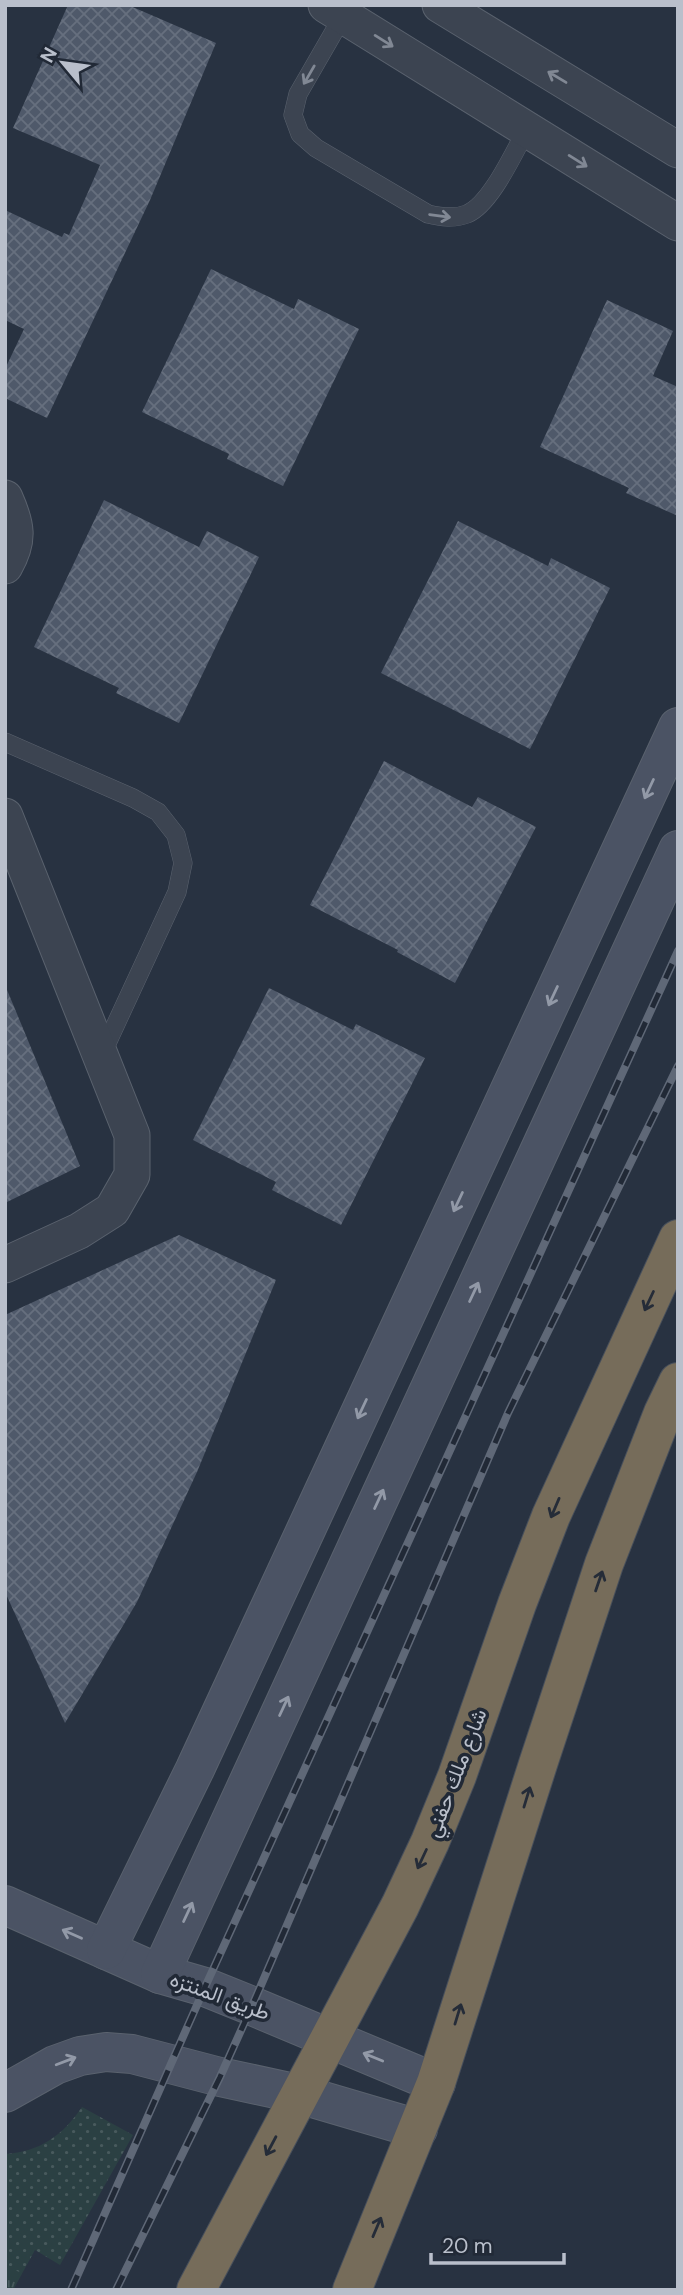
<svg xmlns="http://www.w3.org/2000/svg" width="683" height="2295" viewBox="0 0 683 2295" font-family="'DM Sans',Vazirmatn,sans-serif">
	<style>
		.grass { fill: url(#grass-dots) }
		.park { fill: url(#park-tufts) }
		.building { fill: url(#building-cross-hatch) }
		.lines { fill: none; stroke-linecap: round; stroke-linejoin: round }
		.lane-casing { stroke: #5a626e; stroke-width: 19 }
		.street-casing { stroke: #5a626e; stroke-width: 37 }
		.secondary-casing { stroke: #5a626e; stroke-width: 40 }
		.highway-casing { stroke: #474f5b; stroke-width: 40 }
		.lane { stroke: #3c4451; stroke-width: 18 }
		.street { stroke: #3c4451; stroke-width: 35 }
		.secondary { stroke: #4b5364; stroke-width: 38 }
		.highway { stroke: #766c5a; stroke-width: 38 }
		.rail-casing { stroke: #5f6877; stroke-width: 8 }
		.rail { stroke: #212936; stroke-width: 5; stroke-dasharray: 16; stroke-linecap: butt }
		.oneway { stroke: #818894 }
		.oneway2 { stroke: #9299a7 }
		.oneway3 { stroke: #252c38 }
		.labels { text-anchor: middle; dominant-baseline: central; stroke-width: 7; stroke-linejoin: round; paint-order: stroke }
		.street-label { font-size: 21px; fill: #b9bfcb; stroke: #212936 }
	</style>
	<defs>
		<pattern id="grass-dots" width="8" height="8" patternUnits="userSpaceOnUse" patternTransform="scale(1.75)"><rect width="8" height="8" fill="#2b4043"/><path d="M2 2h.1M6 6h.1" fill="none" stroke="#485a5d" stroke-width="1.8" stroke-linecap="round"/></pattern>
		<pattern id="park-tufts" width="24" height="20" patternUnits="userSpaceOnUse" patternTransform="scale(1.75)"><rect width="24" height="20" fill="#2b4043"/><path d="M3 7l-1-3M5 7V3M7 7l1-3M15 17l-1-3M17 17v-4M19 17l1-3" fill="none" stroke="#485a5d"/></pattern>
		<pattern id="building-cross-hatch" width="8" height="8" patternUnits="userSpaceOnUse" patternTransform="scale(1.75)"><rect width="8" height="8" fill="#4f596a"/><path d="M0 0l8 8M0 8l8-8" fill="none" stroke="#666f7e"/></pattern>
	</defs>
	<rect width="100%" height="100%" fill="#283241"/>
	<path class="grass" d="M82,2107l51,28 -73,130 -25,-15 -22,40h-8v-136c35,-2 58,-19 77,-47z"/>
	<path class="park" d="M5,2266l17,7 -9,17h-8z"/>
	<g class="building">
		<path d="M68,5h60l88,38 -66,157 -103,218 -42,-20v-29l19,-40 -19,-9v-110l57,27 2,-4 5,2 31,-70 -87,-37z"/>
		<path d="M211,269l83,40 4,-10 61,30 -76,157 -56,-27 2,-5 -87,-42z"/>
		<path d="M607,300l66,31 -20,45 25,11v129l-52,-23 3,-5 -89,-41z"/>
		<path d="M104,500l95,47 8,-16 52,26 -80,166 -63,-30 3,-5 -85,-41z"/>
		<path d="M458,521l90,45 3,-8 59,30 -80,161 -149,-76z"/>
		<path d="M384,761l88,46 6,-10 58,30 -81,156 -58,-31 1,-2 -88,-45z"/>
		<path d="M5,985l75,181 -75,37z"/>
		<path d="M269,988l84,42 3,-6 69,34 -84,167 -69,-35 4,-8 -83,-42z"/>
		<path d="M179,1235l97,45 -79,192 -60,130 -72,121 -60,-131v-277z"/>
	</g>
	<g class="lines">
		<g class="lane-casing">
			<g id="lane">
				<path d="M343,16l-45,78 -5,21 7,19 16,14 112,66c13,3 26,5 39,0 24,-10 47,-62 60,-85"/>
				<path d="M5,742l128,56 25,14 18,23 7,28 -6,29 -75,162"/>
			</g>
		</g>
		<g class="street-casing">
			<g id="street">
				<path d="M326,5l352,218"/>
				<path d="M440,5l238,145"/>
				<path d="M5,498c12,27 15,42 0,68"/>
				<path d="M5,816l127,319v40l-20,35 -33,21 -74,34"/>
			</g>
		</g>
		<g class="secondary-casing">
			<g id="secondary">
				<path d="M5,1905l155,69 45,13 47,19 184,77"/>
				<path d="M106,1950l89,-181 483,-1042"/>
				<path d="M160,1974l518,-1124"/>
				<path d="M5,2093l50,-28 25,-9 26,-4 26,2 88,23 79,17 119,35"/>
			</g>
		</g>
		<g class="highway-casing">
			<g id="highway">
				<path d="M196,2290l204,-384 30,-64 27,-66 60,-172 34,-88 127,-277"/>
				<path d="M352,2290l84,-207 102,-319 66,-200 59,-151 15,-31"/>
			</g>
		</g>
		<use href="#lane" class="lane"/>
		<use href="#street" class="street"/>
		<use href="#secondary" class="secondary"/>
		<use href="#highway" class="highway"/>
		<g class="rail-casing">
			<g id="rail">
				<path d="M71,2290l134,-303 473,-1036"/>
				<path d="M116,2290l104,-213 32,-71 256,-593 170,-347"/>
			</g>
		</g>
		<use href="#rail" class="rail"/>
	</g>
	<defs><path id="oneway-shaft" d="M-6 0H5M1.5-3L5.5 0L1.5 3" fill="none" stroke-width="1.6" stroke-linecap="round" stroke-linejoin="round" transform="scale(1.75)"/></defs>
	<g class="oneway">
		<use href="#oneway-shaft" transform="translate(384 41) rotate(32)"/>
		<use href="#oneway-shaft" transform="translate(309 75) rotate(120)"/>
		<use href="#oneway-shaft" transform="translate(557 77) rotate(-149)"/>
		<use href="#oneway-shaft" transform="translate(578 161) rotate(32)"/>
		<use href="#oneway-shaft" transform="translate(440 216) rotate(8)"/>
	</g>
	<g class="oneway2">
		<use href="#oneway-shaft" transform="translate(649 789) rotate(115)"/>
		<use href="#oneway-shaft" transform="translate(553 996) rotate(115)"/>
		<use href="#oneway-shaft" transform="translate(458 1202) rotate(115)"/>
		<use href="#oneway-shaft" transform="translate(474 1292) rotate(-65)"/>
		<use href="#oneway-shaft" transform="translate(362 1409) rotate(115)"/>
		<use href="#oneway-shaft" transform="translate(379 1499) rotate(-65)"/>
		<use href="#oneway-shaft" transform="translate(284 1706) rotate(-65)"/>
		<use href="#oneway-shaft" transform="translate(188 1912) rotate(-65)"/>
		<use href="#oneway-shaft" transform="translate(72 1934) rotate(-156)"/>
		<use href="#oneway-shaft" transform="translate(373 2057) rotate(-158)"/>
		<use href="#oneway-shaft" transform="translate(66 2061) rotate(-21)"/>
	</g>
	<g class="oneway3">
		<use href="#oneway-shaft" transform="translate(649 1301) rotate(115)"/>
		<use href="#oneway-shaft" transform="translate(555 1508) rotate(113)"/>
		<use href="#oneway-shaft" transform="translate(599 1581) rotate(-71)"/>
		<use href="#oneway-shaft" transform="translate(527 1797) rotate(-73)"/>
		<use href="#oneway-shaft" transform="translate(422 1859) rotate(115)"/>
		<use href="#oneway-shaft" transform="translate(458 2014) rotate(-73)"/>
		<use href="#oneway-shaft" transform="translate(271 2146) rotate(118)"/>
		<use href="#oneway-shaft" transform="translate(377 2227) rotate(-67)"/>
	</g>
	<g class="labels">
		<g class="street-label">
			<text transform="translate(456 1773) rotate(-69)">شارع ملك حفني</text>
			<text transform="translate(220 1996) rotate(20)">طريق المنتزه</text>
		</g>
	</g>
	<rect width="683" height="2295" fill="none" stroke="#b9bfcb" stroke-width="14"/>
	<g transform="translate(63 63) rotate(299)" stroke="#212936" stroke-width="5" paint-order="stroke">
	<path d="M0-5L12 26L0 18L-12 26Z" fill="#b9bfcb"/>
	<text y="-10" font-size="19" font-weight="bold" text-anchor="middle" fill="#b9bfcb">N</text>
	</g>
	<path d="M431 2253v10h133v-10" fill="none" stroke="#b9bfcb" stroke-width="3.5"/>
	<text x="442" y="2253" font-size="21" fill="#b9bfcb" stroke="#212936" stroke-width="5" paint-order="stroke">20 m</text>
</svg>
